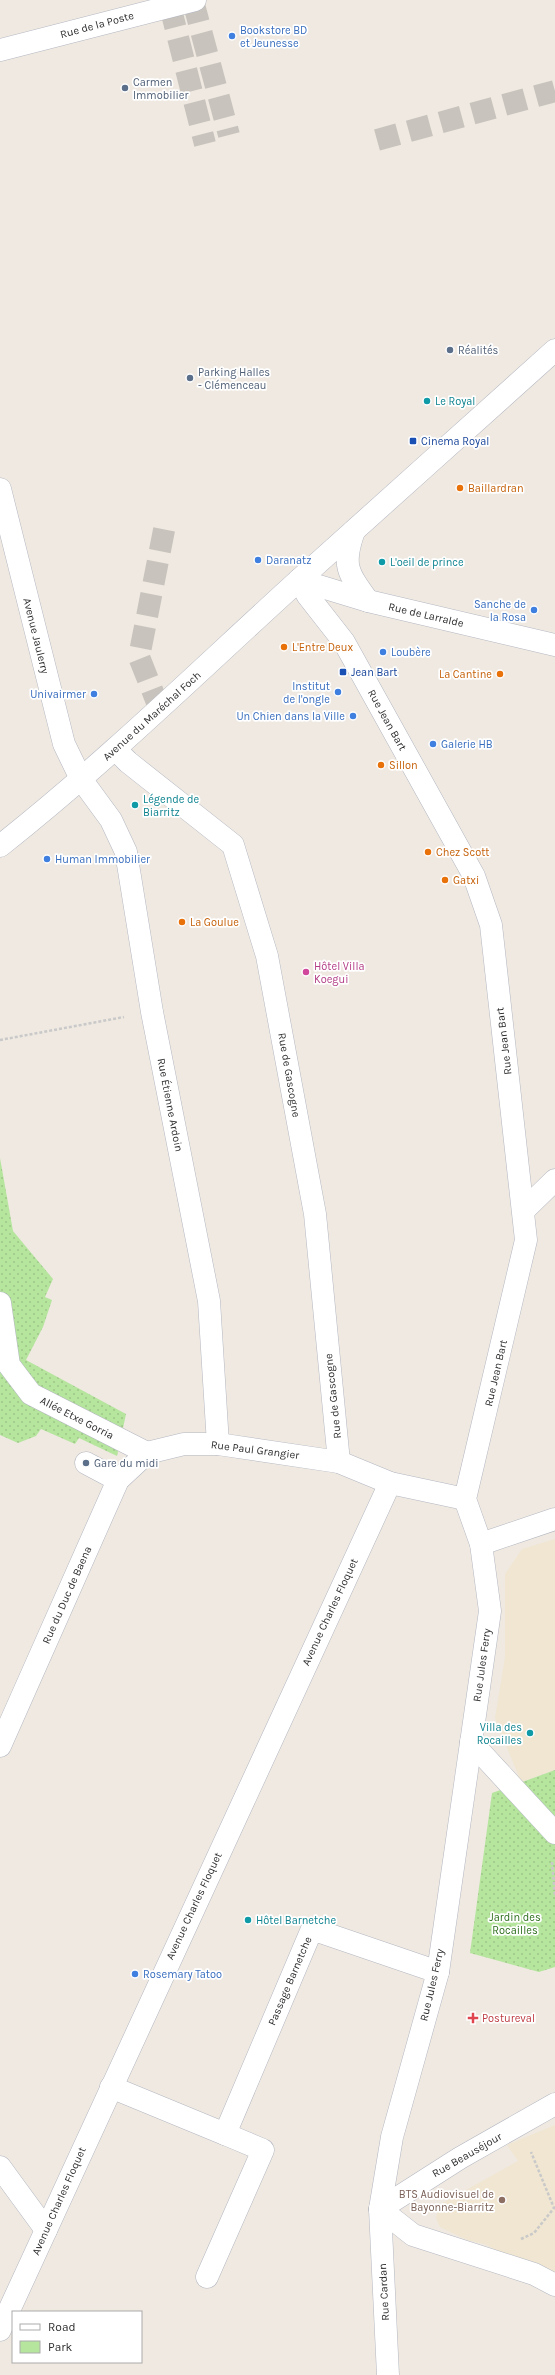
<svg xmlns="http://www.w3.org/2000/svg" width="555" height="2375" viewBox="0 0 555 2375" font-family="Karla,sans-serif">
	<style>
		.education { fill: #f0e6d1 }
		.green { fill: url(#green-dots) }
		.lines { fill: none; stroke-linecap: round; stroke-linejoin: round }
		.minor-tunnel { stroke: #c8c4bd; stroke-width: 22; stroke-dasharray: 22 11; stroke-linecap: butt }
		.minor-casing { stroke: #b4b7c1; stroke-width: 23 }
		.path { stroke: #c9c9c9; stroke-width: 2.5; stroke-dasharray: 3 2; stroke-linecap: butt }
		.minor { stroke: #fff; stroke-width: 22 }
		.shop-dot { fill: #3f7fe0; stroke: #fff; stroke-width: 1.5 }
		.service-dot { fill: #5c6f8a; stroke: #fff; stroke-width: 1.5 }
		.culture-dot { fill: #0f9aa8; stroke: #fff; stroke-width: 1.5 }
		.transit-dot { fill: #1a4fb4; stroke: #fff; stroke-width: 1.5 }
		.food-dot { fill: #e8710a; stroke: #fff; stroke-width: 1.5 }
		.hotel-dot { fill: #d1479c; stroke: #fff; stroke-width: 1.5 }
		.health-dot { fill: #e0444e; stroke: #fff; stroke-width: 1.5 }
		.education-dot { fill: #8d6e63; stroke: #fff; stroke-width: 1.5 }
		.labels { text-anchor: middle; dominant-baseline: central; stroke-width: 3.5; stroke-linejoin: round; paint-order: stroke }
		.street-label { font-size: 11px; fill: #2e2e2e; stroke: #fff }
		.shop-label { font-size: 11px; fill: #366cbe; stroke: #fff; text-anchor: start }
		.service-label { font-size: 11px; fill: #4e5e75; stroke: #fff; text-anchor: start }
		.culture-label { font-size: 11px; fill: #0d838f; stroke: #fff; text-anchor: start }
		.transit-label { font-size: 11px; fill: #164399; stroke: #fff; text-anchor: start }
		.food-label { font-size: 11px; fill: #c56008; stroke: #fff; text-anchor: start }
		.hotel-label { font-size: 11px; fill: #b23c85; stroke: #fff; text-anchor: start }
		.park-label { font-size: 11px; fill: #2c6e1b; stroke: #fff }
		.health-label { font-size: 11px; fill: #be3a42; stroke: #fff; text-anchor: start }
		.education-label { font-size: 11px; fill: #785e54; stroke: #fff; text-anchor: end }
	</style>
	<defs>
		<pattern id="green-dots" width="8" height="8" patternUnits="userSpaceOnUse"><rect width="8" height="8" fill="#b6e59e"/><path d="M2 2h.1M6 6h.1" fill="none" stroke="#9dc588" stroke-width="1.8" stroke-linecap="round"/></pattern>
	</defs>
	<rect width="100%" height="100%" fill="#efe9e1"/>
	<g class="education">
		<path d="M555,1539v231l-34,12 -26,-64 10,-61v-83l17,-25z"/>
		<path d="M555,2125v154l-71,-35 -17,-4 -27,-13 -4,-9 3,-13 79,-44 -11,-16z"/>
	</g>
	<g class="green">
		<path d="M0,1158l13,73 40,48 -8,18 7,3 -9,27 -17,33 100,54 -9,42 -38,-18 -4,6 -34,-15 -5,7 -18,7 -18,-8z"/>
		<path d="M555,1770v197l-16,5 -69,-19 22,-160z"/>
	</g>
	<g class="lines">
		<g class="minor-tunnel">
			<path d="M193,1l36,134"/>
			<path d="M170,6l35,138"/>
			<path d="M377,140l178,-49"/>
			<path d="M160,710l-21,-53 27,-137"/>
		</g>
		<g class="minor-casing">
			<g id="minor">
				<path d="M0,50l195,-50"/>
				<path d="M0,489l64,255 17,35 30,41 15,32 26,160 57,289 9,143"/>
				<path d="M354,531c-12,34 -7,41 14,70"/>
				<path d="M299,580l9,16 36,46 130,234 17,49 35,315 -61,259 16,45 9,67 -52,361 -46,165 -12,72 8,166"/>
				<path d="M299,580l69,21 187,44"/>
				<path d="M115,749l13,13 105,83 34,111 48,258 24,248"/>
				<path d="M0,846c105,-83 200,-176 299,-266 85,-77 171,-153 256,-230"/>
				<path d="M524,1210l31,-30"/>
				<path d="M0,1303l9,62 22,29 116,59"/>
				<path d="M86,1463l32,17"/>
				<path d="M481,1544l74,-25"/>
				<path d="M471,1742l84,91"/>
				<path d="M0,1746l118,-266 29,-27 37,-9h34l121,18 51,21 75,16"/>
				<path d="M111,2087l114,47 87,-205 126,43"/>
				<path d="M0,2167l46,63"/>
				<path d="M380,2209l80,-51 95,-54"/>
				<path d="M380,2209l33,26 121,39 21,11"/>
				<path d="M207,2277l56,-127 -38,-16"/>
				<path d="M0,2330l390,-847"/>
			</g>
		</g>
		<g class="path">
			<path d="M0,1040l124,-23"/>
			<path d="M552,1862l3,34"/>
			<path d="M521,2239l13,-6 20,-25 -23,-56"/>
		</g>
		<use href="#minor" class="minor"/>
	</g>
	<g class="shop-dot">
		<circle cx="232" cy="36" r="4"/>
		<circle cx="258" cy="560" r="4"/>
		<circle cx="534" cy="610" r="4"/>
		<circle cx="383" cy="652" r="4"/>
		<circle cx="338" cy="692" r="4"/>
		<circle cx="94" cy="694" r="4"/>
		<circle cx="353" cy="716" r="4"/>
		<circle cx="433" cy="744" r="4"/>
		<circle cx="47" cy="859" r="4"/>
		<circle cx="135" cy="1974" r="4"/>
	</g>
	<g class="service-dot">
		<circle cx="125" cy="88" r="4"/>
		<circle cx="450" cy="350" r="4"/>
		<circle cx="190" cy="378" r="4"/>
		<circle cx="86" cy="1463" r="4"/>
	</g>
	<g class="culture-dot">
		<circle cx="427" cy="401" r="4"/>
		<circle cx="382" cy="562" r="4"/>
		<circle cx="135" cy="805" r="4"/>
		<circle cx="530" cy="1733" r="4"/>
		<circle cx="248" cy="1920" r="4"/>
	</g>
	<g class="transit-dot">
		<rect x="409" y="437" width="8" height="8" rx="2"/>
		<rect x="339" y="668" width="8" height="8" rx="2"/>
	</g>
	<g class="food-dot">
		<circle cx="460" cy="488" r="4"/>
		<circle cx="284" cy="647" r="4"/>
		<circle cx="500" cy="674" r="4"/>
		<circle cx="381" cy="765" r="4"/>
		<circle cx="428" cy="852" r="4"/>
		<circle cx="445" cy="880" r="4"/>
		<circle cx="182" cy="922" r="4"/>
	</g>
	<circle class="hotel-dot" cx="306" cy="972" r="4"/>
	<path class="health-dot" d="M471 2012h4v4h4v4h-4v4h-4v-4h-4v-4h4z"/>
	<circle class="education-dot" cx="502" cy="2200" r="4"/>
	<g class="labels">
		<g class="street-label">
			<text transform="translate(97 25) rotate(-15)">Rue de la Poste</text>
			<text transform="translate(426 615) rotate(13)">Rue de Larralde</text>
			<text transform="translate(36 636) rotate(76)">Avenue Jaulerry</text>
			<text transform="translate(152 716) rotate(-42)">Avenue du Maréchal Foch</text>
			<text transform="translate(387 720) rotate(61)">Rue Jean Bart</text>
			<text transform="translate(504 1041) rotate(-97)">Rue Jean Bart</text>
			<text transform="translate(289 1075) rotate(80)">Rue de Gascogne</text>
			<text transform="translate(170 1105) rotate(79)">Rue Étienne Ardoin</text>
			<text transform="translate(496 1373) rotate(-77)">Rue Jean Bart</text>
			<text transform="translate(333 1396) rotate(-96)">Rue de Gascogne</text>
			<text transform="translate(77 1418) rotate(27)">Allée Etxe Gorria</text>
			<text transform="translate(255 1450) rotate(7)">Rue Paul Grangier</text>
			<text transform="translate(67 1595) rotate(-66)">Rue du Duc de Baena</text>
			<text transform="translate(330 1612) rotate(-65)">Avenue Charles Floquet</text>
			<text transform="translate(482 1665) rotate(-82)">Rue Jules Ferry</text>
			<text transform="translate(194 1906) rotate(-65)">Avenue Charles Floquet</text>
			<text transform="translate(290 1981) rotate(-67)">Passage Barnetche</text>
			<text transform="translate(432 1985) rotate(-77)">Rue Jules Ferry</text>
			<text transform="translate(467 2155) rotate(-30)">Rue Beauséjour</text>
			<text transform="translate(59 2201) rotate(-66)">Avenue Charles Floquet</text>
			<text transform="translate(384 2292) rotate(-93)">Rue Cardan</text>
		</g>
		<g class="shop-label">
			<text x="240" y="30">Bookstore BD<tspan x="240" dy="13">et Jeunesse</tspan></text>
			<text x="266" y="560">Daranatz</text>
			<text x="526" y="604" text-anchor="end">Sanche de<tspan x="526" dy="13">la Rosa</tspan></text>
			<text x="391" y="652">Loubère</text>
			<text x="330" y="686" text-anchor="end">Institut<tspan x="330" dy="13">de l'ongle</tspan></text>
			<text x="86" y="694" text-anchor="end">Univairmer</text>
			<text x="345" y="716" text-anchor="end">Un Chien dans la Ville</text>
			<text x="441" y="744">Galerie HB</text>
			<text x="55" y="859">Human Immobilier</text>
			<text x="143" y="1974">Rosemary Tatoo</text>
		</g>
		<g class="service-label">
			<text x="133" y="82">Carmen<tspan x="133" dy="13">Immobilier</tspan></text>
			<text x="458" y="350">Réalités</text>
			<text x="198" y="372">Parking Halles<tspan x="198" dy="13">- Clémenceau</tspan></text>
			<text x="94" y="1463">Gare du midi</text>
		</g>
		<g class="culture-label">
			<text x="435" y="401">Le Royal</text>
			<text x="390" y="562">L'oeil de prince</text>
			<text x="143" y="799">Légende de<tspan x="143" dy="13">Biarritz</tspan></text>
			<text x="522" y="1727" text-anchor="end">Villa des<tspan x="522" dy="13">Rocailles</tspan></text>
			<text x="256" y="1920">Hôtel Barnetche</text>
		</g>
		<g class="transit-label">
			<text x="421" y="441">Cinema Royal</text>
			<text x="351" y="672">Jean Bart</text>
		</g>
		<g class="food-label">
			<text x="468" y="488">Baillardran</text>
			<text x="292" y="647">L'Entre Deux</text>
			<text x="492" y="674" text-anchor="end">La Cantine</text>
			<text x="389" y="765">Sillon</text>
			<text x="436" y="852">Chez Scott</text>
			<text x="453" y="880">Gatxi</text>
			<text x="190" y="922">La Goulue</text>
		</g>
		<g class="hotel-label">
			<text x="314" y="966">Hôtel Villa<tspan x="314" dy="13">Koegui</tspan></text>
		</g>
		<g class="park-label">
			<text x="515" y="1917">Jardin des<tspan x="515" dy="13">Rocailles</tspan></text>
		</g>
		<g class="health-label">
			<text x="482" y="2018">Postureval</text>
		</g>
		<g class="education-label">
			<text x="494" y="2194">BTS Audiovisuel de<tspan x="494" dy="13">Bayonne-Biarritz</tspan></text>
		</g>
	</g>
	<rect x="12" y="2311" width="130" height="52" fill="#ffffff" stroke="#ababab"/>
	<rect x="20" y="2324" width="20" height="6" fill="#ffffff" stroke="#ababab"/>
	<text x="48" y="2331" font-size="12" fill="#2e2e2e">Road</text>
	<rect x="20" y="2341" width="20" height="12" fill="#b6e59e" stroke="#ababab"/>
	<text x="48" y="2351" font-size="12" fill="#2e2e2e">Park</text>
</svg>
